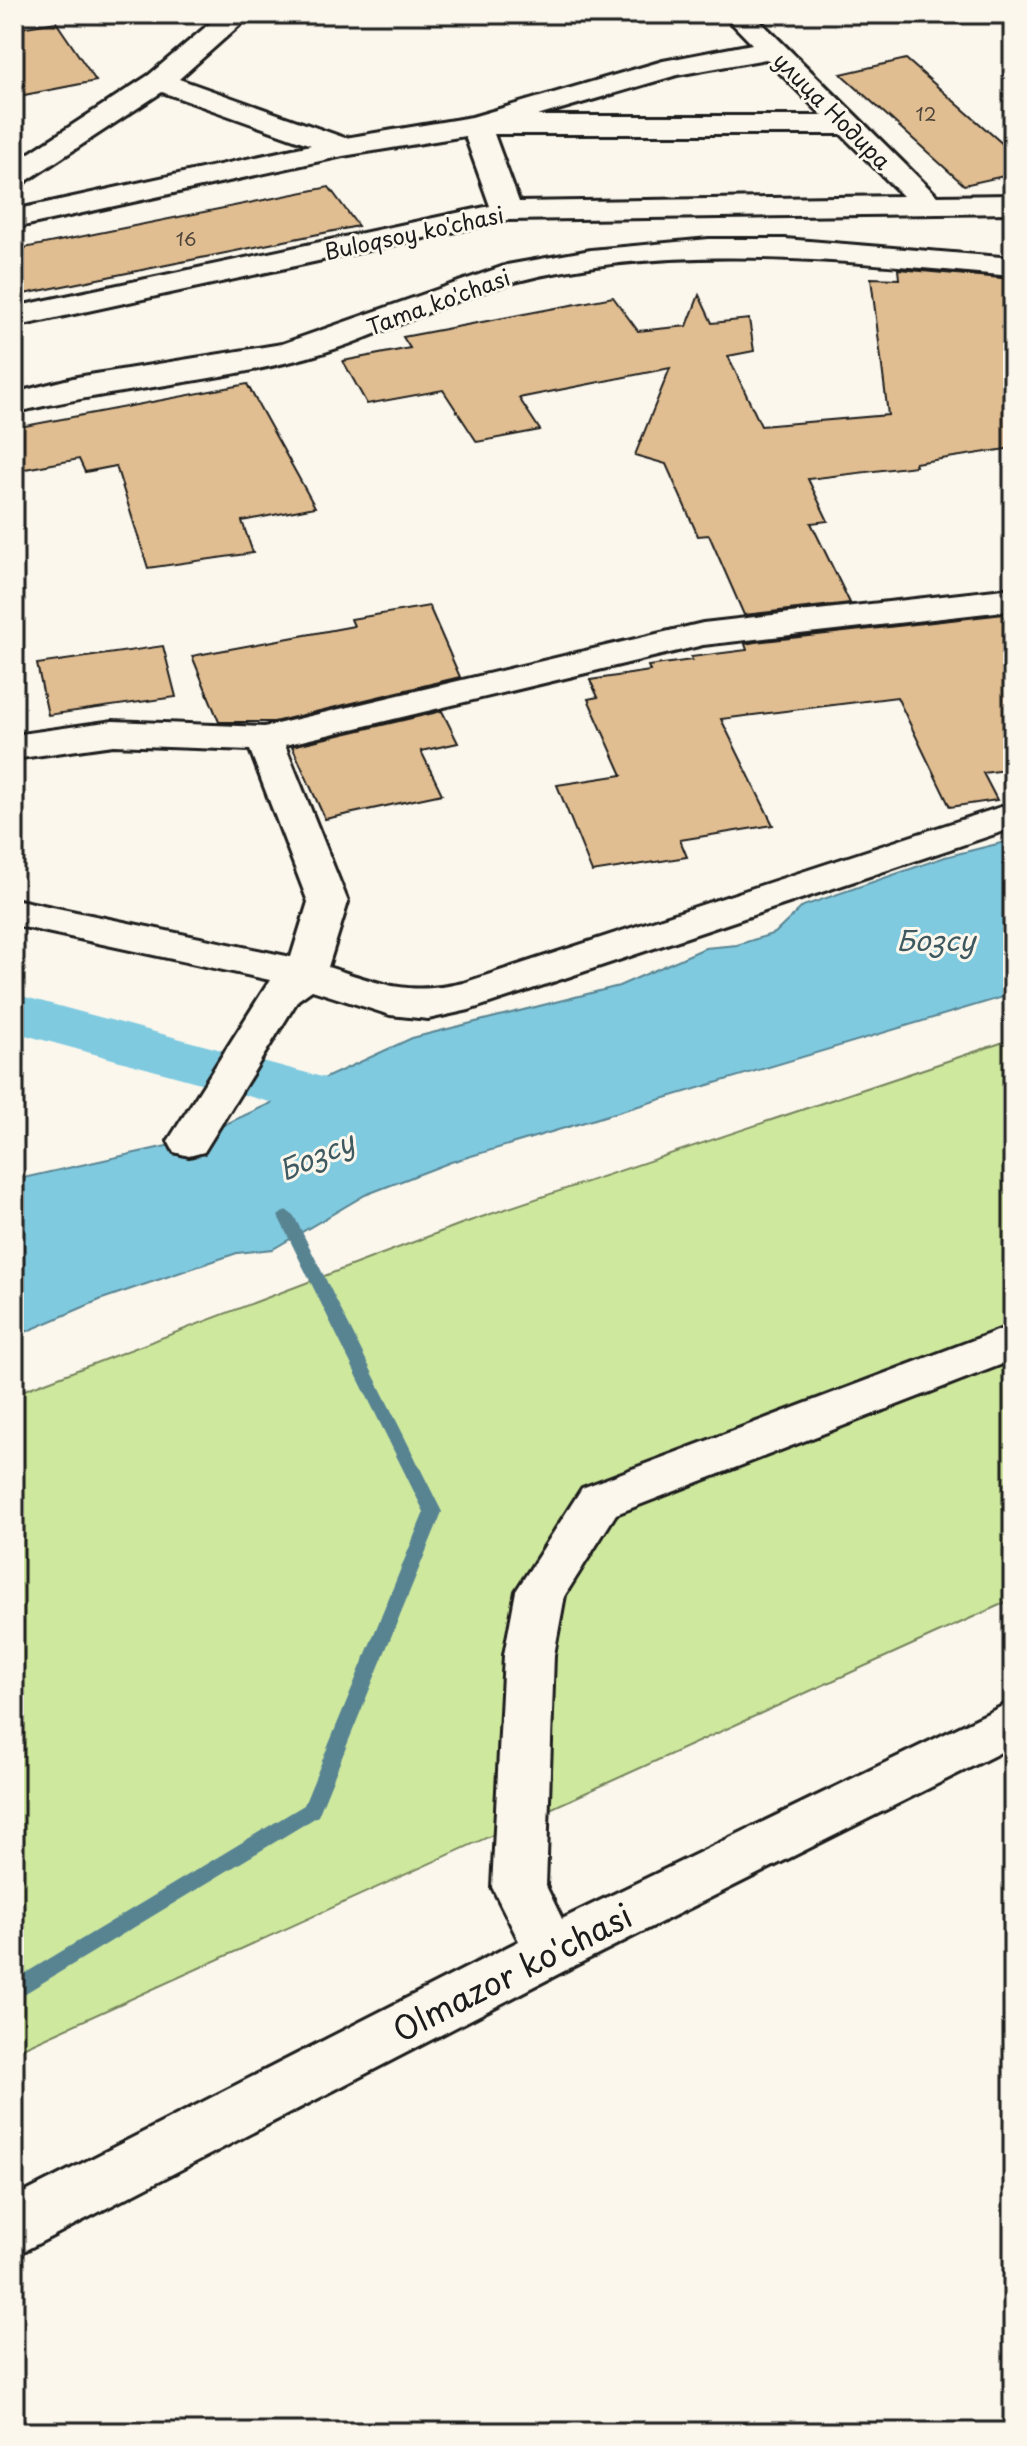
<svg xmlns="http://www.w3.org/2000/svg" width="1027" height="2446" viewBox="0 0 1027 2446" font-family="'Playpen Sans',sans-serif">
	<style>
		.green { fill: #cee89e; stroke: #75825d; stroke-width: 2 }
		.water { fill: #80cae0; stroke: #588492; stroke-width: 2 }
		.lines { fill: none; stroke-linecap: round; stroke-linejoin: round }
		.stream { fill: #588492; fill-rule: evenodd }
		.canal { fill: #80cae0; fill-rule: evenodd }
		.building { fill: #e0be92; stroke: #1c1c1c; stroke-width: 2 }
		.minor-casing { stroke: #1c1c1c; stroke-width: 6 }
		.minor { fill: #fbf7ec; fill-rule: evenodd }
		.labels { text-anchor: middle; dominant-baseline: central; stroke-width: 6; stroke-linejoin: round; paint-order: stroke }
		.far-number-label { font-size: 18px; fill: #4d443a }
		.far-street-label { font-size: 22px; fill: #1c1c1c; stroke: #fbf7ec }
		.water-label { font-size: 28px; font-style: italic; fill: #3f5961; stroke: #fbf7ec }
		.near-street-label { font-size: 32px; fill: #1c1c1c; stroke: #fbf7ec }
	</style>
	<rect width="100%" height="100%" fill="#fbf7ec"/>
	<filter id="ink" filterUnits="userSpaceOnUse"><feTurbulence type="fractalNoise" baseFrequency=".0125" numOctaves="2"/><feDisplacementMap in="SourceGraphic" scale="16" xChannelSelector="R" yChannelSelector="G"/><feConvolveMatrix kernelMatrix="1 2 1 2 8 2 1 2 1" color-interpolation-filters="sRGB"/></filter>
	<g filter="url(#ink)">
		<path class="green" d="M1013,1039v560l-999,453v-658l447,-170z"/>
		<path class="water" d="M1013,840v154l-562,168 -86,33 -92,54 -36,4 -135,46 -88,38v-157l175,-39 223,-103 207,-52 86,-38 32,-3 38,-12 28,-27 142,-49z"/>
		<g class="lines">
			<path class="stream" d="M286,1210l8,6 148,296 -124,304 -304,184v-20l290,-175 120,-293 -146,-296z"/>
			<path class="canal" d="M14,994l382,103 8,14 -8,14 -20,6 -362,-99z"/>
		</g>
		<g class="building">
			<path d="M56,22l40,59 -82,16v-68z"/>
			<path d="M906,59l107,94v21l-49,11 -123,-111z"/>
			<path d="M329,187l29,39 -344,70v-46z"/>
			<path d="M898,269l115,10v169l-98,15 1,3 -108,13 20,42 -17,2 39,80 -106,12 -35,-80 -11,1 -32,-72 -31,-9 35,-87 -151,30 21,32 -63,12 -34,-52 -76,14 -24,-43 67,-13 -7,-11 210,-40 25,34 49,-5 12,-31 13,28 37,-4 5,32 -26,5 33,70 127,-11 -17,-137 28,1z"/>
			<path d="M247,384l68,123 -73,14 11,32 -105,15 -32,-102 -31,6 -6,-13 -65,12v-43z"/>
			<path d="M429,606l31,71 -186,45h-55l-27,-66 162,-30 -3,-7z"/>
			<path d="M1013,613v156l-30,4 14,27 -47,7 -53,-110 -176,22 52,106 -93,15 7,17 -95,15 -35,-87 65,-10 -34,-76 10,-2 -8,-17 60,-9 -2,-5 44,-6 -1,-3 56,-7 -2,-6 10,-2z"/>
			<path d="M163,646l13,51 -128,18 -11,-51z"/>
			<path d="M442,711l16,32 -37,8 21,43 -117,25 -33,-73z"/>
		</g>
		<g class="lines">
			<g class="minor-casing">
				<g id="minor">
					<path d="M221,14h31l-73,65 166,59 127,-21 191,-56 89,-17 -29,-30h30l184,182 76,-1v18l-506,7 -493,107v-20l476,-101 -25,-70 -122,20 -329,72v-18l297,-65 -149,-53 -137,90 -11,3v-22l135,-88zM766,59l57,57h-286l140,-41zM494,134h347l62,62 -384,6z"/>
					<path d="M709,239h76l228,19v18c-165,-14 -335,-36 -499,6 -75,20 -145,61 -221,79 -92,23 -187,29 -279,52v-20l63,-16 205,-33 225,-79 84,-15z"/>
					<path d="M1013,588v22l-310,35 -418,100 63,157 -20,65c53,17 79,29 135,16l550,-180v25l-544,182 -41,9 -38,-4 -78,-25 -14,10 -94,152 -15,4 -15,-4 -6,-11 102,-161 -256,-55v-26l277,58 17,-55 -58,-152 -137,-5 -99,14v-24l99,-14 151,6 439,-104z"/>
					<path d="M1013,1325v35l-397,154 -51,81 -11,60 -8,231 16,33 451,-218v45l-443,222 -556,288v-58l505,-257 -27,-54 12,-232 12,-64 66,-103z"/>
				</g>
			</g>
			<use href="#minor" class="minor"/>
		</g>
	</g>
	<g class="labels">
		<g class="far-number-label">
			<text x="926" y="113">12</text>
			<text x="186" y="238">16</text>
		</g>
		<g class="far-street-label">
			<text transform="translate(833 110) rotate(45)">улица Нодира</text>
			<text transform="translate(414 232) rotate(-12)">Buloqsoy ko'chasi</text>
			<text transform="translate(438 301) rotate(-20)">Tama ko'chasi</text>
		</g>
		<g class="water-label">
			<text x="936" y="939">Бозсу</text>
			<text transform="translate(316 1155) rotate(-24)">Бозсу</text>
		</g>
		<g class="near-street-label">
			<text transform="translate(512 1972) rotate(-27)">Olmazor ko'chasi</text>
		</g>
	</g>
	<rect width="1027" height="2446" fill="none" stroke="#fbf7ec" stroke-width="48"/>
	<rect x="24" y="24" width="979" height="2398" fill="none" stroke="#1c1c1c" stroke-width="3" filter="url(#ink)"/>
</svg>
